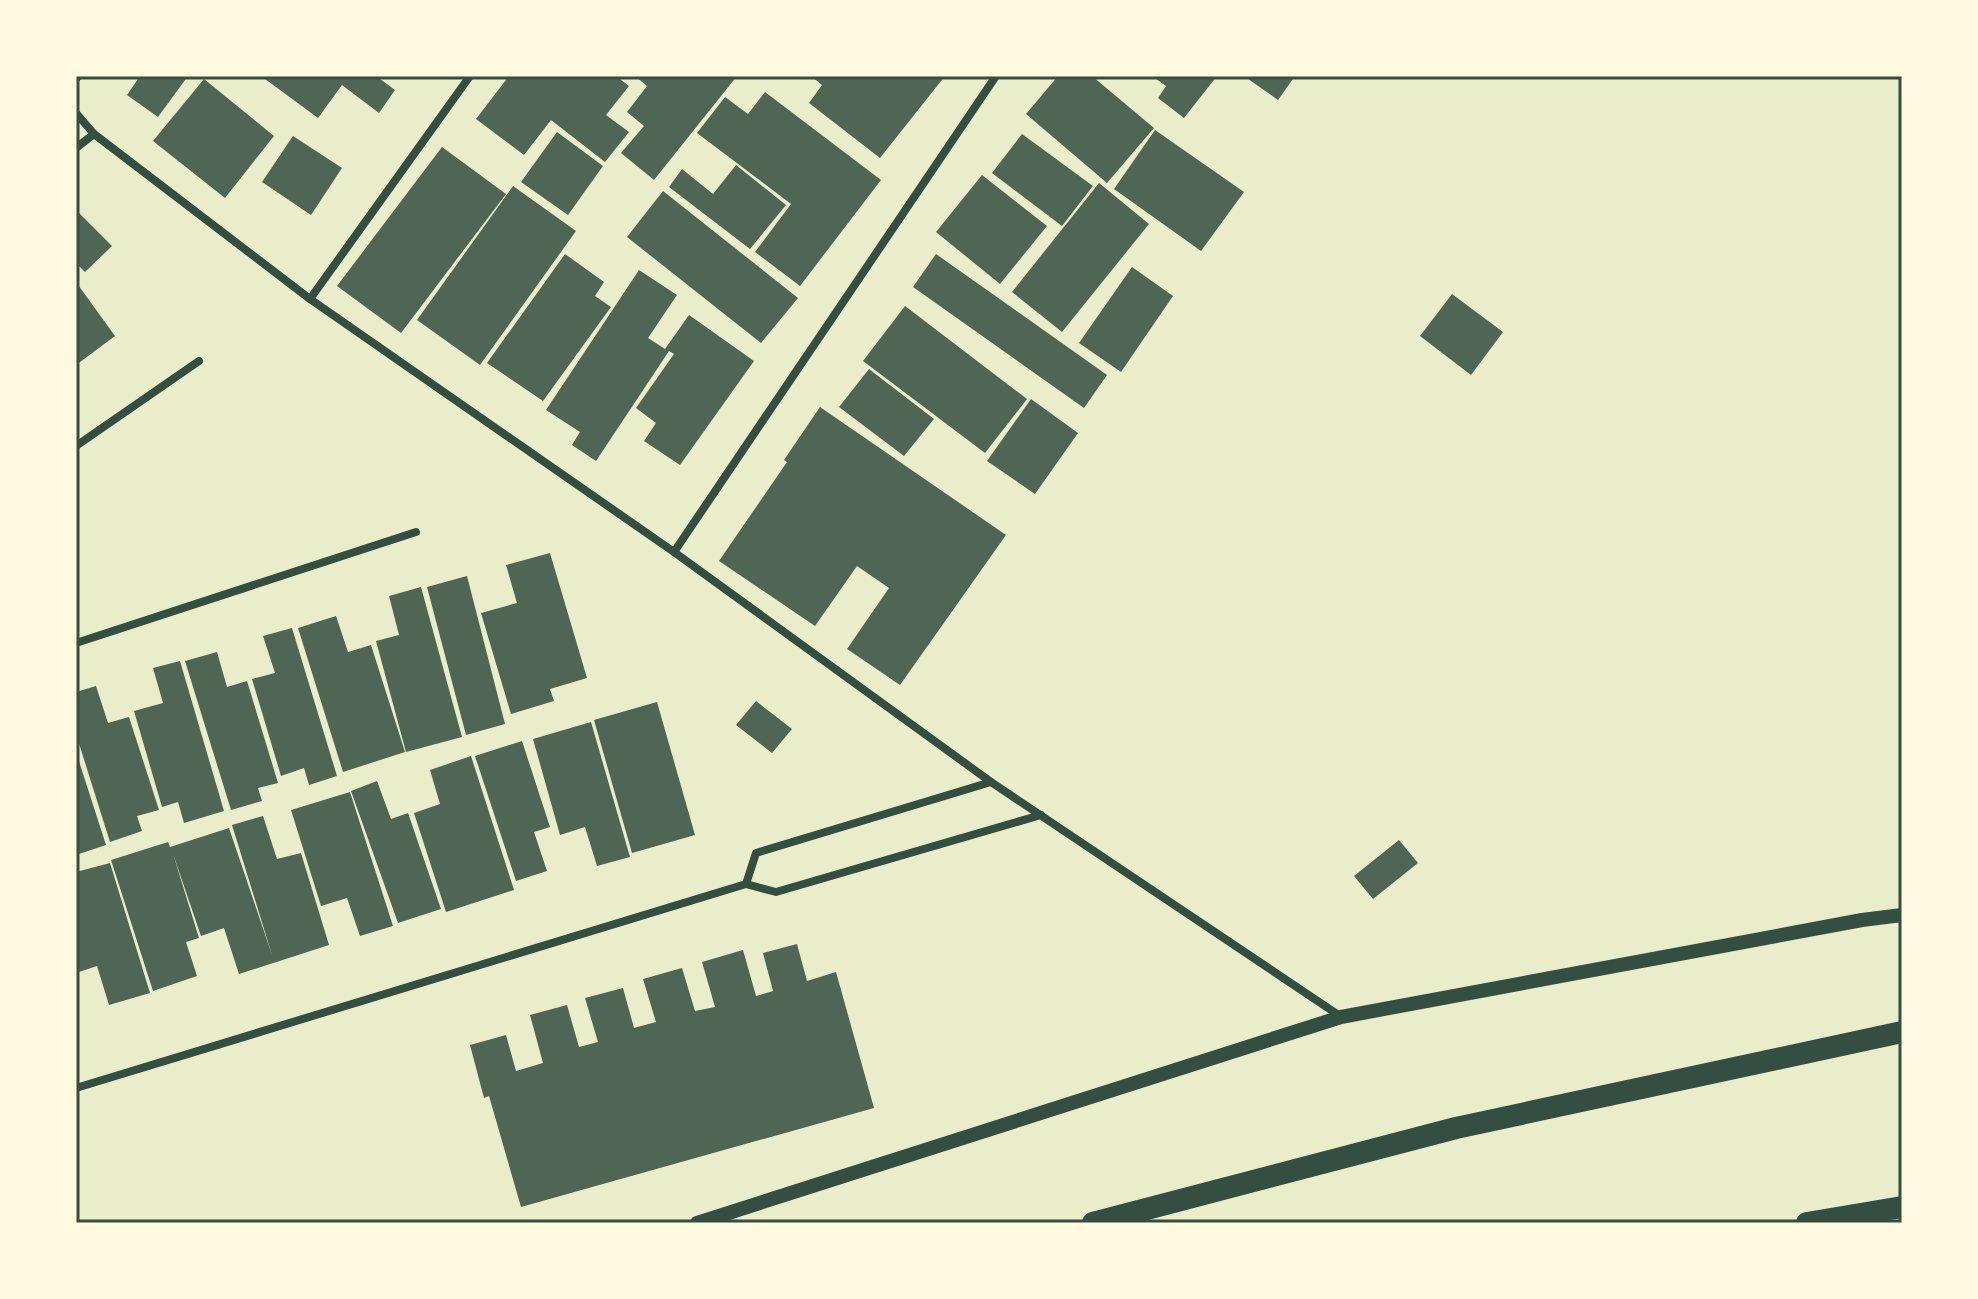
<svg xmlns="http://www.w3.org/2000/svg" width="1978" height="1299" viewBox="0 0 1978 1299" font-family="'PT Sans Narrow',sans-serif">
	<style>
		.building { fill: #4f6655 }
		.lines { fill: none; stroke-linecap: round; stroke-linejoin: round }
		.minor { stroke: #344e41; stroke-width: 8 }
		.tertiary { stroke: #344e41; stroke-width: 14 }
		.trunk { stroke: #344e41; stroke-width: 22 }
		.neatline { fill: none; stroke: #344e41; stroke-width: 3 }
	</style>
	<rect width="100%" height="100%" fill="#e9edc9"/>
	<g class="building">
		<path d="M140,76h48l-30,41 -31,-22z"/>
		<path d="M261,76h115l19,14 -16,23 -37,-28 -24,33z"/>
		<path d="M509,76h107l13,10 -23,29 23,17 -24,30 -54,-42 -27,35 -48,-36z"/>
		<path d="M635,76h102l-83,104 -33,-27 23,-27 -17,-14 20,-26z"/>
		<path d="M811,76h134l-65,82 -71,-55 13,-18z"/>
		<path d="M1058,76h34l62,52 -47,55 -81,-69z"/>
		<path d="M1152,76h65l-33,42 -26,-20 8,-12z"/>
		<path d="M1244,76h51l-17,24z"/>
		<path d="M204,79l70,57 -49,62 -72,-57z"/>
		<path d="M765,92l116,88 -81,106 -45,-34 36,-48 -94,-71 28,-36 23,17z"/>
		<path d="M1155,130l89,62 -43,59 -87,-62z"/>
		<path d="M557,132l46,34 -35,49 -47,-33z"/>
		<path d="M1022,134l71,52 -31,40 -70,-53z"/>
		<path d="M293,136l49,32 -31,47 -49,-33z"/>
		<path d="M442,147l64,47 -105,139 -64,-47z"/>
		<path d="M736,165l50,40 -36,44 -81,-62 13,-18 31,25z"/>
		<path d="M982,175l65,51 -47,58 -64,-52z"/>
		<path d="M1099,183l50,41 -87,108 -50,-40z"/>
		<path d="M513,186l63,45 -96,134 -63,-45z"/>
		<path d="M663,191l135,107 -37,45 -134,-106z"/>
		<path d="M76,210l36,36 -27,26 -9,-9z"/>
		<path d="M565,254l39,28 -9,14 16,11 -68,94 -56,-38z"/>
		<path d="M936,254l171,121 -23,33 -171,-121z"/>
		<path d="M1132,267l41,29 -52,76 -42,-29z"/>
		<path d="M639,270l38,25 -29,43 17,11 24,-34 65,46 -74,104 -36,-24 12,-18 -20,-15 38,-54 -5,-3 -73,110 -24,-16 8,-13 -34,-22z"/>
		<path d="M76,282l39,54 -39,29z"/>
		<path d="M1452,294l51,38 -32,43 -51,-39z"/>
		<path d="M905,306l122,93 -42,54 -122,-92z"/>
		<path d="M869,369l65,50 -30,37 -65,-49z"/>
		<path d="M1031,399l47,34 -43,61 -48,-33z"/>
		<path d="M820,407l186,128 -106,150 -53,-36 42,-61 -32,-22 -42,60 -96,-65 68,-99 -3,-2z"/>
		<path d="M550,553l37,125 -37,11 4,12 -43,13 -30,-101 36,-10 -11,-38z"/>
		<path d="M467,576l38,148 -39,11 -39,-148z"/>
		<path d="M421,587l41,150 -56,15 -30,-111 23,-6 -10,-39z"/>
		<path d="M336,616l12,36 23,-7 34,107 -62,20 -45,-144z"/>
		<path d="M292,628l45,148 -28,9 -5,-17 -23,8 -29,-97 23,-6 -12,-37z"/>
		<path d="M217,652l10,35 20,-6 31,102 -20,5 4,13 -31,9 -46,-149z"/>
		<path d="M180,661l44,150 -40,12 -6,-21 -16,5 -28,-96 29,-8 -10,-35z"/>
		<path d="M96,686l12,37 21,-6 30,93 -22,6 5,15 -32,11 -34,-108v-42z"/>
		<path d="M756,701l36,28 -20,24 -36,-28z"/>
		<path d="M657,702l38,133 -63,18 -38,-133z"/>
		<path d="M591,722l39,135 -33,9 -12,-39 -25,8 -27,-96z"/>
		<path d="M522,741l28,86 -16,5 13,39 -31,10 -41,-125z"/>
		<path d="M76,752l30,93 -30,10z"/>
		<path d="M471,756l43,134 -68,22 -32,-99 26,-9 -10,-34z"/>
		<path d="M377,781l14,38 17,-6 33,96 -43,14 -47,-132z"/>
		<path d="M350,792l43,134 -33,10 -13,-38 -26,8 -30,-96z"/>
		<path d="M263,816l14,43 24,-6 28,92 -90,29 -15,-46 -23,8 -28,-82 26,84 -13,4 11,34 -44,15 -42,-131 57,-18 2,5 59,-19 43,127 -40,-130z"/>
		<path d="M1399,840l19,23 -45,36 -19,-23z"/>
		<path d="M110,863l40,130 -41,12 -12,-39 -21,7v-101z"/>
		<path d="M797,944l10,37 29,-9 38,136 -353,99 -32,-111 -5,2 -14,-53 36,-10 10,36 27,-8 -13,-48 37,-10 12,42 19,-5 -13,-44 38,-10 11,40 22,-6 -13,-43 39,-11 13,43 20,-4 -13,-45 41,-12 13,46 17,-5 -10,-38z"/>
	</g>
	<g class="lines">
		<g class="minor">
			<path d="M76,79l2,-3"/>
			<path d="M76,113l18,21 216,165 364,253 317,230 349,234"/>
			<path d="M76,148l18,-14"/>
			<path d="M310,299l160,-223"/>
			<path d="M76,446l123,-85"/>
			<path d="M674,552l322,-476"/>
			<path d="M76,643l340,-111"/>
			<path d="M746,884l10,-31 235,-71"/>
			<path d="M76,1088l670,-204 30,8 265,-77"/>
		</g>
		<path class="tertiary" d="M697,1223l644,-206 521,-97 40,-5"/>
		<g class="trunk">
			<path d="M1093,1223l363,-95 446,-96"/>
			<path d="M1807,1223l95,-16"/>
		</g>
	</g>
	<rect width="1978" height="1299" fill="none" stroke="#fefae0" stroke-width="156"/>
	<rect x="78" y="78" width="1822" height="1143" class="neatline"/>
</svg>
